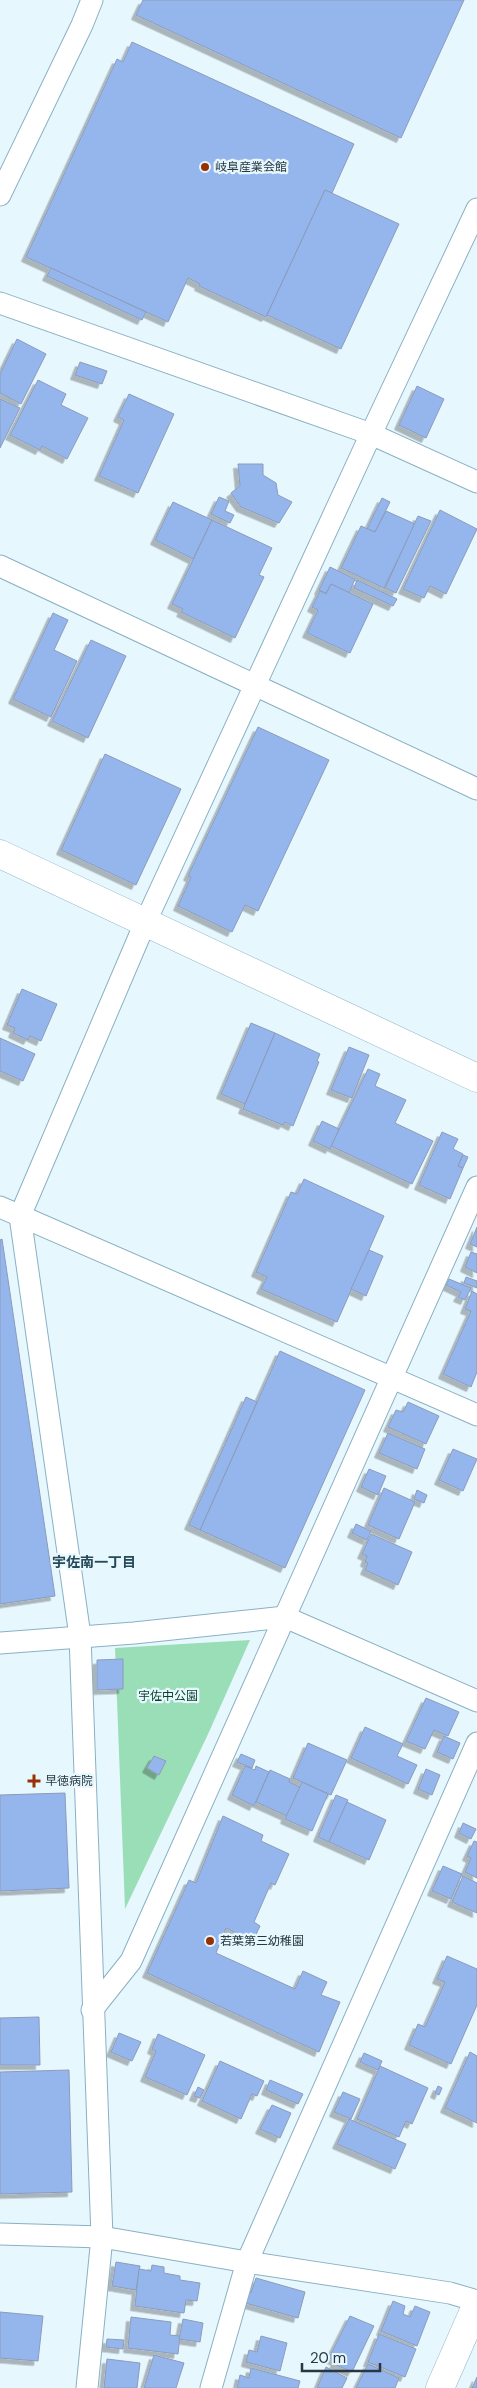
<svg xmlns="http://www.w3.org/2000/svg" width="477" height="2388" viewBox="0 0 477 2388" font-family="'DM Sans','Noto Sans JP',sans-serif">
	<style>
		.green { fill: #9adeb7 }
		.building { fill: #95b5ed; stroke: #8b9cba; filter: url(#shadow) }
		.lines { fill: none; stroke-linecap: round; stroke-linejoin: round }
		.street-casing { stroke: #8ab1c2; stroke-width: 23 }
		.secondary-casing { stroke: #8ab1c2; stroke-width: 29 }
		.street { stroke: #fff; stroke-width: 21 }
		.secondary { stroke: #fff; stroke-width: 28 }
		.poi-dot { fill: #963101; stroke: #e7f7fe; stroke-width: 2 }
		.labels { text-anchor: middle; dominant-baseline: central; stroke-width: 4.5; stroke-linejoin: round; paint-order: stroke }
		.poi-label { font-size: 12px; fill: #293840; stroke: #e7f7fe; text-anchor: start }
		.park-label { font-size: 12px; fill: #073f27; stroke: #e7f7fe }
		.neighbourhood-label { font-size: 14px; font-weight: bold; fill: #264a59; stroke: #e7f7fe }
	</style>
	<defs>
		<filter id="shadow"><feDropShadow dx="-4.5" dy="4.5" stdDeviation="0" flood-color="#0004"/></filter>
	</defs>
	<rect width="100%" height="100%" fill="#e7f7fe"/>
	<path class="green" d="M250,1640l-41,92 -84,177 -10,-261z"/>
	<g class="building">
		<path d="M143,0h321l-63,138 -265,-123z"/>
		<path d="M132,42l222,102 -22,49 -7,-3 -59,127 -67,-31 1,-2 -12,-6 -20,44 -142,-65 91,-198 6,3z"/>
		<path d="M325,190l74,34 -58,125 -74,-34z"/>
		<path d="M51,268l95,44 -4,8 -95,-44z"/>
		<path d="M17,339l29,15 -25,50 -21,-11v-19z"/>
		<path d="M80,362l27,9 -5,13 -27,-9z"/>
		<path d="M38,380l28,14 -5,11 27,13 -21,41 -25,-13 -2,4 -30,-15z"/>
		<path d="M417,386l27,13 -18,39 -27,-13z"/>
		<path d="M129,394l45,20 -36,79 -39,-17 25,-56 -6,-3z"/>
		<path d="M0,399l20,9 -20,40z"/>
		<path d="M238,464h25v11l13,8 2,12 14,7 -13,21 -38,-16 -10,-14 9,-7z"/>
		<path d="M219,497l10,4 -4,10 9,4 -4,8 -19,-9z"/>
		<path d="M382,498l8,4 -15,30 -8,-3z"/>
		<path d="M173,502l39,18 -19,39 -38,-19z"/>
		<path d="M440,510l37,19 -31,65 -16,-8 -6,12 -21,-9z"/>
		<path d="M386,511l29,13 -31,64 -43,-20 20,-42 14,6z"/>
		<path d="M418,516l13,5 -35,72 -11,-5z"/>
		<path d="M212,520l60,28 -13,27 5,2 -29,61 -54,-26 2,-3 -11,-5z"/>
		<path d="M330,567l25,12 -6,14 -18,-9 -5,9 -7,-3z"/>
		<path d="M357,580l40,19 -4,7 -39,-18z"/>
		<path d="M331,584l42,20 -23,49 -43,-20 11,-23 -6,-3 8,-16 6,3z"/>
		<path d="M53,613l15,7 -14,30 23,11 -26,56 -38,-18z"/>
		<path d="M91,640l35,16 -38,82 -36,-17z"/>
		<path d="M258,727l71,33 -71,151 -13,-6 -13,27 -54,-26 13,-29 -3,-1z"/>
		<path d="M105,754l76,35 -45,96 -75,-35z"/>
		<path d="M22,989l35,15 -16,37 -11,-5 -2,4 -15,-7 2,-5 -8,-3z"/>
		<path d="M251,1023l24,10 -30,71 -24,-10z"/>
		<path d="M275,1033l45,21 -3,7 2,1 -26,64 -8,-4 -2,3 -40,-16z"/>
		<path d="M0,1038l35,16 -12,27 -23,-10z"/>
		<path d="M349,1047l20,8 -17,43 -21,-8z"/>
		<path d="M368,1069l12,5 -5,12 31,14 -11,23 38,18 -21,43 -81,-38z"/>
		<path d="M322,1121l17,8 -9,20 -17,-8z"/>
		<path d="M442,1132l16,7 -5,10 10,5 -5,12 5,2 -13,31 -31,-14z"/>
		<path d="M463,1155l5,2 -5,11 -5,-2z"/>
		<path d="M304,1179l80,37 -47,106 -76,-33 6,-12 -11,-5 35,-80 6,2z"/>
		<path d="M477,1227v20l-7,-3z"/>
		<path d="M2,1239l53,357 -55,8v-364z"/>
		<path d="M369,1250l14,6 -17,40 -15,-7z"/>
		<path d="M471,1252l6,2v19l-12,-6z"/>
		<path d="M466,1277l11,4v7l-13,-5z"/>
		<path d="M449,1279l22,9 -6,12 -7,-3 3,-5 -15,-7z"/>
		<path d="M472,1291l5,3v78l-6,15 -28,-13 28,-63 -6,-2z"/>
		<path d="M280,1351l85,39 -80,178 -85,-38z"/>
		<path d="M246,1397l11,5 -57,128 -11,-5z"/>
		<path d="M408,1402l31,14 -13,28 -38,-17 8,-17 7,2z"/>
		<path d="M388,1433l37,16 -8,20 -38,-16z"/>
		<path d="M453,1449l24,10 -14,32 -24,-11z"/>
		<path d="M369,1469l17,7 -8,19 -17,-8z"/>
		<path d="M384,1488l31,14 -16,37 -31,-14z"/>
		<path d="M417,1490l10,5 -3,8 -10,-4z"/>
		<path d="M356,1524l15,7 -4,9 -15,-7z"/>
		<path d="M371,1534l41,18 -14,33 -33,-15 3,-7 -3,-1 2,-6 -5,-2z"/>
		<path d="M123,1659v30l-26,1v-30z"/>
		<path d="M426,1698l33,14 -11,24 -14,-6 -9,19 -19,-8z"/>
		<path d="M365,1727l38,17 -6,12 20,9 -9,19 -57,-26z"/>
		<path d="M444,1736l16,7 -7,16 -16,-7z"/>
		<path d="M308,1743l39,17 -16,35 -38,-17z"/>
		<path d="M241,1754l14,6 -3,8 -15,-6z"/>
		<path d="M154,1756l12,5 -7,14 -12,-7z"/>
		<path d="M245,1766l10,4 1,-4 13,6 -15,34 -22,-11z"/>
		<path d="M426,1769l14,6 -8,20 -14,-6z"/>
		<path d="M270,1770l20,9 -1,3 11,5 -13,29 -31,-14z"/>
		<path d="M302,1782l26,12 -16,37 -27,-12z"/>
		<path d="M65,1793l4,95 -69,3v-96z"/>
		<path d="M336,1795l12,5 -19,42 -11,-5z"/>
		<path d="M347,1802l39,18 -17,40 -40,-18z"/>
		<path d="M223,1816l40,19 -2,6 28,13 -14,31 -4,-2 -17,39 6,4 -7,15 -27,-13 -10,25 79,36 8,-18 24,11 -6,13 19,7 -21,50 -172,-79 42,-93 7,3z"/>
		<path d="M463,1823l13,6 -5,10 -12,-6z"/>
		<path d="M474,1841l3,1v36l-12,-6 6,-14 -4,-2z"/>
		<path d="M443,1866l19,8 -11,25 -19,-8z"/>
		<path d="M463,1876l14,7v30l-25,-11z"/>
		<path d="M447,1956l30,13v36l-26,59 -42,-19 9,-21 7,3 20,-45 -8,-3z"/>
		<path d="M39,2017l1,48h-40v-47z"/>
		<path d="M119,2033l22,9 -9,19 -21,-9z"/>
		<path d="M158,2034l47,21 -18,40 -42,-18 11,-26 -4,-2z"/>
		<path d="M470,2052l7,4v67l-32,-15z"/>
		<path d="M364,2053l18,8 -4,9 -18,-8z"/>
		<path d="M220,2061l44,20 -7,15 -5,-2 -11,25 -39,-18z"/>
		<path d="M380,2066l48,22 -16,36 -6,-3 -7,16 -42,-18z"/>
		<path d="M69,2070l3,122 -72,2v-122z"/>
		<path d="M270,2080l33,14 -5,10 -32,-14z"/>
		<path d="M438,2086l4,2 -3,7 -4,-2z"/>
		<path d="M198,2087l6,3 -4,8 -6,-2z"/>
		<path d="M343,2092l17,7 -9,20 -17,-7z"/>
		<path d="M272,2105l19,8 -11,25 -20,-9z"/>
		<path d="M349,2119l57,25 -11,25 -58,-25z"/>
		<path d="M116,2262l24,4 -4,24 -24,-4z"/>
		<path d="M152,2265l12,2v6l16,3v4l20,3 -3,18 -11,-1 -2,13 -49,-7 4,-37 12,2z"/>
		<path d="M256,2278l49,14 -7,26 -56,-16 3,-11 6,2z"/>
		<path d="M393,2301l12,5 -2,8 7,3 5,-11 15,6 -13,34 -36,-15z"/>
		<path d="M0,2312l43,4 -5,45 -38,-3z"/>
		<path d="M350,2316l24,10 -22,46 -18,-8 2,-3 -7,-3z"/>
		<path d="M131,2317l40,5 -1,13 10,1 -2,18 -50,-6z"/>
		<path d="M183,2319l20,4 -3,19 -21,-3z"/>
		<path d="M379,2334l37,15 -11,28 -37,-15z"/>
		<path d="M261,2336l26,7 -7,28 -34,-9 3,-12 8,2z"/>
		<path d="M107,2339l17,1 -1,9 -17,-2z"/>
		<path d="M154,2355l30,8 -8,25h-32z"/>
		<path d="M107,2359l33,4 -3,25h-33z"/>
		<path d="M368,2364l31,14 -4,10h-39z"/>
		<path d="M326,2367l21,11 -5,10h-25z"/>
		<path d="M251,2368l49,13 -2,7h-61l3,-13 9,3z"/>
		<path d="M477,2377v11h-5z"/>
	</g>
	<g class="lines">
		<g class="street-casing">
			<g id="street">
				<path d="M0,195l82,-170 10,-25"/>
				<path d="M0,303l371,131 106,48"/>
				<path d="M0,566l477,223"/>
				<path d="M0,1207l477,208"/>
				<path d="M0,1643l134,-10 151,-16 192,84"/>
				<path d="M92,2010l39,-49 346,-774"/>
				<path d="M0,2234l102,3 145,25 203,31 27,8"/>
				<path d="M87,2388l15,-151 -22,-601 -60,-420 125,-293 226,-489 106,-225"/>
				<path d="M211,2388l36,-126 230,-519"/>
			</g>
		</g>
		<g class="secondary-casing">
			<g id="secondary">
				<path d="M0,854l477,224"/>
				<path d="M440,2388l37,-84"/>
			</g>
		</g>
		<use href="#street" class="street"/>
		<use href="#secondary" class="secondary"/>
	</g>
	<g class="poi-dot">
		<circle cx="205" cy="167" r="5"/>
		<path d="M31.5 1773.5h5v5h5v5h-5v5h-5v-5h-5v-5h5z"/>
		<circle cx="210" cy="1941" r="5"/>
	</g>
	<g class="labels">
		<g class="poi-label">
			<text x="215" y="167">岐阜産業会館</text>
			<text x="45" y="1781">早徳病院</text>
			<text x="220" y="1941">若葉第三幼稚園</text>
		</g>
		<g class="park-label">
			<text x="168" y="1696">宇佐中公園</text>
		</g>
		<g class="neighbourhood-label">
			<text x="94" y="1562">宇佐南一丁目</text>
		</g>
	</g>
	<path d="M302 2363v8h78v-8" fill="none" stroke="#293840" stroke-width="2.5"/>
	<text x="310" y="2363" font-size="15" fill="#293840" stroke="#e7f7fe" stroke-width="4" paint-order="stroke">20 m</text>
</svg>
